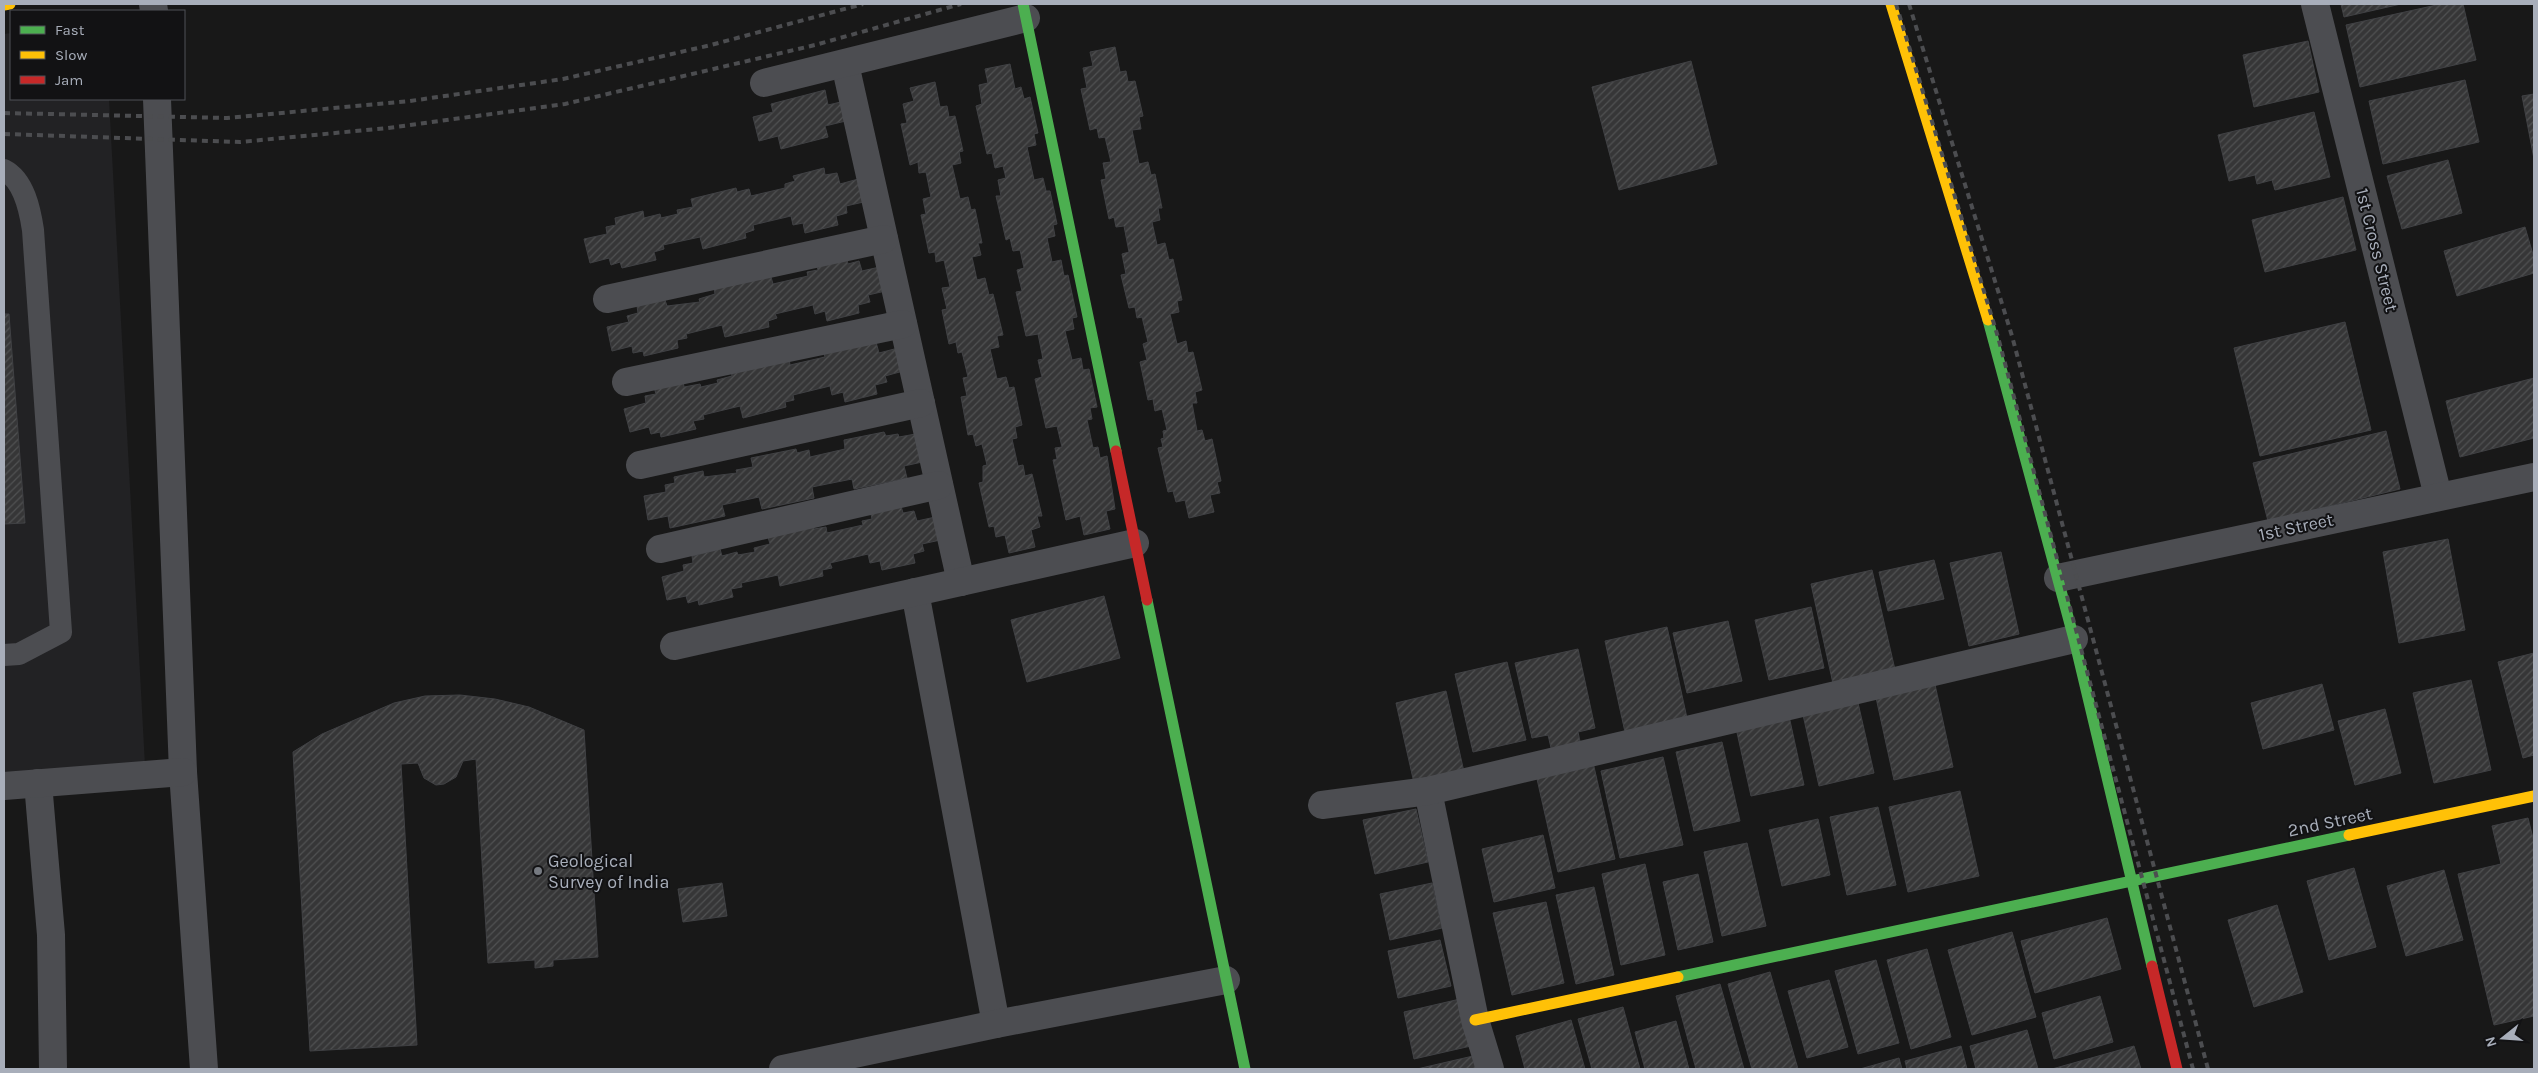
<svg xmlns="http://www.w3.org/2000/svg" width="2538" height="1073" viewBox="0 0 2538 1073" font-family="Karla,sans-serif">
	<style>
		.built { fill: #222224 }
		.building { fill: url(#building-hatch); stroke: #404144 }
		.lines { fill: none; stroke-linecap: round; stroke-linejoin: round }
		.lane { stroke: #4c4d51; stroke-width: 22 }
		.street { stroke: #4c4d51; stroke-width: 28 }
		.fast { stroke: #4caf50; stroke-width: 11 }
		.slow { stroke: #ffc107; stroke-width: 11 }
		.jam { stroke: #c62828; stroke-width: 11 }
		.rail { stroke: #4c4d50; stroke-width: 4; stroke-dasharray: 6 5; stroke-linecap: butt }
		.poi-dot { fill: #767a81; stroke: #121214; stroke-width: 2 }
		.labels { text-anchor: middle; dominant-baseline: central; stroke-width: 4; stroke-linejoin: round; paint-order: stroke }
		.street-label { font-size: 18px; fill: #a8aeba; stroke: #121214 }
		.poi-label { font-size: 18px; fill: #a8aeba; stroke: #121214; text-anchor: start }
	</style>
	<defs>
		<pattern id="building-hatch" width="6" height="6" patternUnits="userSpaceOnUse" patternTransform="scale(1.25)"><rect width="6" height="6" fill="#363637"/><path d="M-1 1l2-2M0 6l6-6M5 7l2-2" fill="none" stroke="#505152"/></pattern>
	</defs>
	<rect width="100%" height="100%" fill="#181818"/>
	<path class="built" d="M11,33v66h98l37,685 -142,-1v-749z"/>
	<g class="building">
		<path d="M2341,4h60l-57,13z"/>
		<path d="M2441,4h22l13,56 -116,27 -14,-62z"/>
		<path d="M2308,41l11,51 -65,15 -11,-52z"/>
		<path d="M1115,47l5,25 6,-1 2,11 7,-1 8,35 -4,1 2,12 -9,1 7,34 9,-2 3,13 4,-1 7,34h-4l2,12 -8,2 5,23 8,-2 4,17 4,-1 9,41 -5,1 2,11 -9,2 7,30 9,-3 2,12 5,-1 9,38 -7,2 2,11h-5l5,28 5,-1 3,11 7,-2 9,42 -4,1 3,11 -10,2 4,17 -25,6 -4,-18 -9,2 -3,-11 -5,1 -10,-44 5,-1 -2,-8 3,-1 -1,-7 4,-1 -5,-21 -7,2 -2,-12 -5,1 -8,-38 7,-2 -4,-16 5,-2 -6,-25 -5,1 -2,-11 -6,1 -8,-33 5,-1 -4,-20 7,-2 -5,-26 -8,1 -2,-10 -5,2 -8,-39 5,-1 -3,-16 8,-1 -6,-25 -6,1 -2,-10 -7,2 -9,-41 6,-1 -4,-20 10,-2 -3,-14z"/>
		<path d="M1691,61l26,103 -98,26 -27,-103z"/>
		<path d="M1010,64l5,25 6,-2 3,12 6,-2 8,36 -4,1 2,11 -9,2 7,33 9,-2 3,13h4l7,33 -4,1 2,11 -8,2 5,24 9,-2 3,16 4,-1 9,42 -5,1 2,11 -9,2 7,29 9,-2 2,12 6,-1 8,38 -7,1 2,11 -5,1 6,28 5,-1 2,11 7,-2 8,53 -9,2 4,18 -26,6 -4,-19 -14,4 -13,-60 4,-1 -2,-11 7,-1 -5,-21 -11,2 -11,-49 7,-2 -4,-17 5,-1 -5,-25 -12,2 -10,-44 6,-1 -5,-21 7,-2 -4,-18 -7,1 -3,-13 -4,2 -10,-44h5l-3,-16 8,-2 -3,-12 -8,2 -3,-15 -5,1 -11,-48 6,-2 -3,-19 9,-2 -3,-14z"/>
		<path d="M2465,80l14,62 -96,22 -14,-63z"/>
		<path d="M935,82l5,25 7,-1 2,11 6,-1 8,35 -4,1 2,11 -9,2 8,34 8,-2 3,13 4,-1 7,34h-4l3,12 -9,2 5,23 8,-2 4,17 4,-1 10,41 -6,1 2,11 -9,2 7,30 9,-2 3,11 5,-1 8,38 -7,2 2,11 -5,1 6,27 5,-1 2,11 7,-2 10,42h-5l3,11 -9,3 4,17 -26,6 -4,-18 -9,2 -2,-11 -5,1 -10,-44 4,-1v-16l4,-1 -5,-21 -6,2 -3,-12 -5,1 -7,-38 6,-1 -4,-18 5,-1 -6,-25 -4,1 -2,-11 -7,2 -7,-34 5,-1 -5,-21 8,-1 -6,-27 -8,2 -1,-10 -6,1 -8,-38 5,-1 -3,-15 8,-2 -5,-25 -7,1 -1,-11 -8,3 -9,-41 6,-1 -4,-19 11,-3 -4,-13z"/>
		<path d="M825,90l3,15 17,-4 5,19 -25,6 3,11 -47,12 -3,-13 -19,5 -6,-24 20,-5 -2,-8z"/>
		<path d="M2534,94v65l-12,-63z"/>
		<path d="M2314,112l16,65 -55,13 -3,-10 -15,4 -2,-9 -26,6 -11,-46z"/>
		<path d="M2448,160l14,53 -60,16 -15,-53z"/>
		<path d="M824,168l1,7 12,-2 3,11 22,-6 6,23 -22,5 1,7 -11,3 2,9 -33,8 -2,-10 -10,2 -2,-9 -38,9 1,5 -9,3 1,5 -43,11 -3,-12 -37,8 1,4 -10,3 2,8 -34,8 -2,-6 -9,3 -2,-7 -19,5 -6,-24 23,-5 -1,-7 10,-2 -1,-7 28,-7 1,7 16,-4 1,4 17,-4 -1,-4 16,-3 -2,-8 45,-11 1,4 12,-3 2,7 34,-8v-4l10,-3 -2,-5z"/>
		<path d="M2343,197l13,53 -91,22 -13,-52z"/>
		<path d="M2525,227l9,31v15l-77,23 -13,-45z"/>
		<path d="M846,256l2,8 11,-3 3,10 22,-5 6,24 -22,5 2,7 -12,3 1,8 -32,8 -2,-10 -10,3 -2,-9 -38,9 2,4 -9,3 1,6 -44,10 -3,-12 -36,9 1,4 -10,2 1,8 -34,8 -1,-5 -10,2 -1,-7 -20,5 -5,-24 22,-5 -2,-6 11,-3 -1,-7 28,-6 2,6 33,-4 -1,-3 16,-5 -1,-7 57,-10 2,7 35,-8 -1,-4 11,-2 -2,-6z"/>
		<path d="M4,314h5l16,209 -21,1z"/>
		<path d="M2345,322l26,108 -111,26 -26,-108z"/>
		<path d="M876,342l3,11 23,-6 5,23 -22,6 2,6 -12,3 2,9 -32,8 -2,-10 -11,3 -2,-9 -37,9 1,5 -9,2 1,5 -43,11 -3,-12 -37,9 1,4 -11,2 3,8 -35,8 -1,-5 -9,2 -2,-7 -19,5 -6,-23 22,-6 -1,-7 11,-2 -2,-7 29,-6 1,6 16,-3 1,3 17,-4 -1,-3 15,-4 -1,-8 58,-10 1,7 35,-8 -1,-4z"/>
		<path d="M2534,378v60l-74,19 -14,-56z"/>
		<path d="M2386,431l14,58 -132,32 -15,-58z"/>
		<path d="M884,432l2,4 12,-2 1,3 22,-4 6,28 -23,5 3,12 -53,11 -2,-10 -40,8 2,11 -52,11 -3,-12 -37,8 3,11 -55,12 -2,-12 -20,4 -4,-24 22,-4 -1,-7 10,-2 -1,-6 29,-6 1,6 33,-4 -1,-3 17,-3 -2,-9 45,-9 1,4 12,-3 1,7 35,-8 -1,-9z"/>
		<path d="M901,506l2,7 11,-2 3,10 23,-5 5,23 -23,5 2,7 -11,3 2,9 -33,7 -2,-9 -10,2 -2,-9 -38,9 2,5 -10,2 1,6 -43,10 -2,-11 -37,8 1,4 -11,2 2,8 -34,8 -1,-5 -10,3 -2,-7 -19,4 -5,-23 22,-6 -1,-6 10,-2 -1,-7 28,-7 2,7 15,-4 1,3 17,-3 -1,-4 16,-4 -2,-7 45,-11 1,3 12,-2 1,6 36,-8 -1,-4 10,-2 -1,-5z"/>
		<path d="M2448,539l17,91 -66,13 -16,-91z"/>
		<path d="M2001,552l18,82 -50,12 -19,-83z"/>
		<path d="M1934,560l10,39 -56,12 -9,-39z"/>
		<path d="M1872,570l24,104 -62,14 -23,-104z"/>
		<path d="M1104,596l16,62 -93,24 -16,-62z"/>
		<path d="M1811,607l13,61 -55,12 -14,-60z"/>
		<path d="M1728,621l14,60 -55,12 -14,-60z"/>
		<path d="M1667,627l20,91 -62,14 -20,-91z"/>
		<path d="M1578,649l17,79 -17,4 3,14 -29,6 -4,-17 -16,3 -17,-75z"/>
		<path d="M2534,653v102l-11,3 -25,-96z"/>
		<path d="M1507,662l19,78 -53,12 -18,-78z"/>
		<path d="M1934,680l19,87 -59,13 -19,-87z"/>
		<path d="M2471,680l20,90 -57,13 -21,-90z"/>
		<path d="M2322,684l12,46 -71,19 -12,-46z"/>
		<path d="M1446,691l18,81 -50,11 -18,-80z"/>
		<path d="M1856,694l18,79 -55,13 -18,-80z"/>
		<path d="M460,695l35,4 34,8 55,23 14,227 -45,3v6l-18,2v-8l-47,3 -12,-204 -13,2 -7,16 -12,7 -8,1 -12,-7 -6,-15 -17,1 16,281 -107,6 -17,-299 29,-18 72,-31 31,-7z"/>
		<path d="M2385,709l16,64 -46,12 -17,-64z"/>
		<path d="M1789,716l15,69 -53,11 -15,-68z"/>
		<path d="M1722,742l18,79 -46,10 -18,-79z"/>
		<path d="M1663,757l20,88 -63,13 -19,-87z"/>
		<path d="M1592,758l23,101 -57,13 -23,-102z"/>
		<path d="M1960,791l19,85 -71,16 -19,-85z"/>
		<path d="M1878,807l18,78 -49,10 -17,-78z"/>
		<path d="M1416,809l12,53 -53,12 -12,-54z"/>
		<path d="M2528,818l6,24v174l-40,9 -36,-151 43,-10 -9,-38z"/>
		<path d="M1818,819l12,56 -48,11 -13,-56z"/>
		<path d="M1543,835l12,53 -61,14 -12,-53z"/>
		<path d="M1747,843l19,83 -44,10 -18,-84z"/>
		<path d="M1645,864l20,91 -44,10 -19,-91z"/>
		<path d="M2354,868l22,79 -47,13 -22,-79z"/>
		<path d="M2444,870l19,70 -57,16 -19,-70z"/>
		<path d="M1698,874l15,68 -35,8 -15,-68z"/>
		<path d="M722,883l5,33 -44,6 -5,-33z"/>
		<path d="M1432,883l10,45 -52,12 -10,-46z"/>
		<path d="M1594,887l20,88 -38,9 -20,-89z"/>
		<path d="M1546,902l18,81 -52,12 -19,-82z"/>
		<path d="M2277,905l26,87 -49,15 -26,-87z"/>
		<path d="M2107,918l14,51 -86,24 -14,-52z"/>
		<path d="M2012,932l24,85 -64,18 -24,-85z"/>
		<path d="M1440,940l11,46 -53,12 -10,-47z"/>
		<path d="M1927,949l24,88 -40,12 -24,-89z"/>
		<path d="M1876,960l23,83 -41,11 -23,-83z"/>
		<path d="M1770,972l28,97h-46l-24,-85z"/>
		<path d="M1829,980l19,67 -41,11 -19,-67z"/>
		<path d="M1720,984l24,85h-48l-20,-73z"/>
		<path d="M2100,996l13,46 -59,17 -12,-46z"/>
		<path d="M1460,999l11,47 -57,13 -10,-47z"/>
		<path d="M1623,1007l17,62h-48l-14,-50z"/>
		<path d="M1571,1020l14,49h-60l-9,-33z"/>
		<path d="M1676,1021l13,48h-44l-10,-37z"/>
		<path d="M2027,1030l11,39h-62l-6,-23z"/>
		<path d="M1961,1046l6,23h-60l-2,-8z"/>
		<path d="M2134,1046l7,23h-89z"/>
		<path d="M1473,1056l3,13h-59z"/>
		<path d="M1899,1058l3,11h-42z"/>
	</g>
	<g class="lines">
		<path class="lane" d="M4,170c20,10 26,40 29,60l28,402 -42,22 -15,1"/>
		<g class="street">
			<path d="M153,4l1,7"/>
			<path d="M2315,4l123,492"/>
			<path d="M845,64l116,518"/>
			<path d="M764,83l262,-65"/>
			<path d="M157,99l26,673 21,297"/>
			<path d="M607,299l277,-60"/>
			<path d="M626,382l277,-58"/>
			<path d="M640,465l281,-62"/>
			<path d="M660,549l279,-64"/>
			<path d="M2058,578l476,-101"/>
			<path d="M915,592l81,432"/>
			<path d="M674,646l461,-103"/>
			<path d="M38,783l13,152 2,134"/>
			<path d="M4,786l179,-14"/>
			<path d="M1428,791l47,229 15,49"/>
			<path d="M1322,805l106,-14 646,-152"/>
			<path d="M783,1069l213,-45 230,-44"/>
		</g>
		<g class="fast">
			<path d="M1023,4l93,447"/>
			<path d="M1988,320l86,319 78,327"/>
			<path d="M1147,600l98,469"/>
			<path d="M1678,977l671,-142"/>
		</g>
		<g class="slow">
			<path d="M1891,4l97,316"/>
			<path d="M4,5l6,-1"/>
			<path d="M2349,835l185,-39"/>
			<path d="M1475,1020l203,-43"/>
		</g>
		<g class="jam">
			<path d="M1116,451l31,149"/>
			<path d="M2152,966l25,103"/>
		</g>
		<g class="rail">
			<path d="M1896,4l102,333 195,732"/>
			<path d="M1909,4l103,332 196,733"/>
			<path d="M4,113l223,5 183,-17 153,-22 148,-34 152,-41"/>
			<path d="M4,134l236,8 148,-14 177,-24 250,-59 146,-41"/>
		</g>
	</g>
	<circle class="poi-dot" cx="538" cy="871" r="5"/>
	<g class="labels">
		<g class="street-label">
			<text transform="translate(2377 250) rotate(76)">1st Cross Street</text>
			<text transform="translate(2296 527) rotate(-12)">1st Street</text>
			<text transform="translate(2330 822) rotate(-12)">2nd Street</text>
		</g>
		<g class="poi-label">
			<text x="548" y="861">Geological<tspan x="548" dy="21">Survey of India</tspan></text>
		</g>
	</g>
	<rect width="2538" height="1073" fill="none" stroke="#a8aeba" stroke-width="10"/>
	<rect x="10" y="10" width="175" height="90" fill="#121214" stroke="#4e5056"/>
	<rect x="20" y="26" width="25" height="8" fill="#4caf50" stroke="#4e5056"/>
	<text x="55" y="35" font-size="15" fill="#a8aeba">Fast</text>
	<rect x="20" y="51" width="25" height="8" fill="#ffc107" stroke="#4e5056"/>
	<text x="55" y="60" font-size="15" fill="#a8aeba">Slow</text>
	<rect x="20" y="76" width="25" height="8" fill="#c62828" stroke="#4e5056"/>
	<text x="55" y="85" font-size="15" fill="#a8aeba">Jam</text>
	<g transform="translate(2503 1038) rotate(253)" stroke="#121214" stroke-width="4" paint-order="stroke">
	<path d="M0-4L9 19L0 12L-9 19Z" fill="#a8aeba"/>
	<text y="-8" font-size="14" font-weight="bold" text-anchor="middle" fill="#a8aeba">N</text>
	</g>
</svg>
